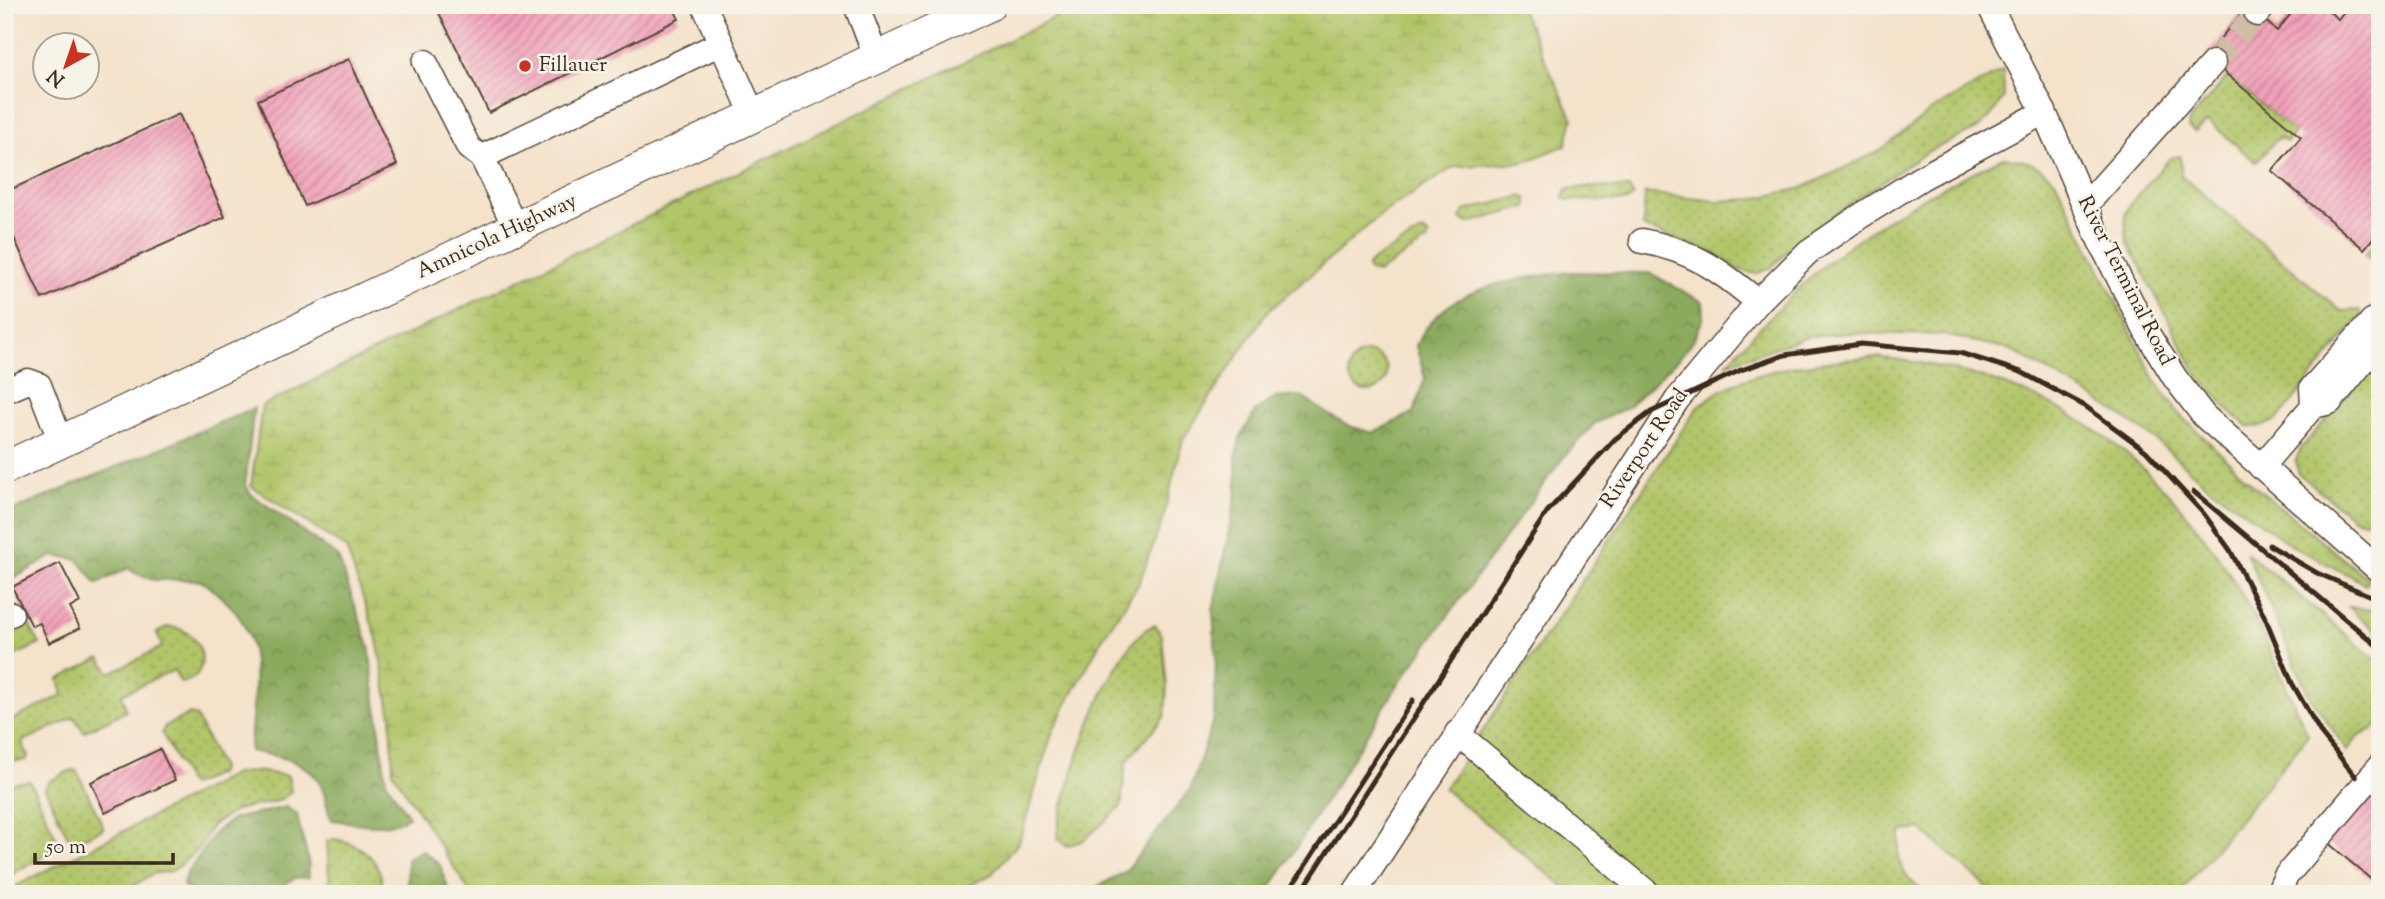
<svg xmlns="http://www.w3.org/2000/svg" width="2385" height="899" viewBox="0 0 2385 899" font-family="'Sorts Mill Goudy',serif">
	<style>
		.grass { fill: url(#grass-dots); stroke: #767844; stroke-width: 2 }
		.forest { fill: url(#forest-crowns); stroke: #646a3e; stroke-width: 2 }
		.wetland { fill: url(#wetland-marsh); stroke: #767844; stroke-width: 2 }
		.building { fill: url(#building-hatch) }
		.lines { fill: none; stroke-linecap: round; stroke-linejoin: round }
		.minor-tunnel { stroke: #cfbda8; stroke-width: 24; stroke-dasharray: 24 12; stroke-linecap: butt }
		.minor-casing { stroke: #574638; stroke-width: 27 }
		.major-casing { stroke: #574638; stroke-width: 34 }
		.minor { stroke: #fff; stroke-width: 24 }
		.major { stroke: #fff; stroke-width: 32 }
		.rail { stroke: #3b2a1e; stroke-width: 5 }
		.poi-dot { fill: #c8321e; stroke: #f7f3e8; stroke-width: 2.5 }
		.labels { text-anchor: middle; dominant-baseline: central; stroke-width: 5; stroke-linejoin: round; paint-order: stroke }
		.poi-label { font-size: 21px; fill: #3b2a1e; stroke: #f7f3e8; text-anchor: start }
		.street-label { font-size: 21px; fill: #3b2a1e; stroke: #f7f3e8 }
	</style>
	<defs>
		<pattern id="grass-dots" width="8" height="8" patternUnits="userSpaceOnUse" patternTransform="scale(1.75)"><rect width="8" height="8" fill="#b1c569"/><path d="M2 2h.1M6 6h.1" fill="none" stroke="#99a95b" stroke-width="1.8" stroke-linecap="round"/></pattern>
		<pattern id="forest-crowns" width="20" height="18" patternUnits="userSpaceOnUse" patternTransform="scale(1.75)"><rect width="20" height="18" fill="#8caa5d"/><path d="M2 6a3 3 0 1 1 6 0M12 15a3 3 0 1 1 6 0" fill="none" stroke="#748b4c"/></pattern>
		<pattern id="wetland-marsh" width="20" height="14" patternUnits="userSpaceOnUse" patternTransform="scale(1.75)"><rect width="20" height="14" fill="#b1c569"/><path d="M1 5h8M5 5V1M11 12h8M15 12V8" fill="none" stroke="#99a95b"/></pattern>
		<pattern id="building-hatch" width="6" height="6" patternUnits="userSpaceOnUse" patternTransform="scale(1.75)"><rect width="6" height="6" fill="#f2a0b9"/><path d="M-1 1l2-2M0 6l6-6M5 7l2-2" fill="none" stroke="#c58396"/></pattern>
	</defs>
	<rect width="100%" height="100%" fill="#f7f3e8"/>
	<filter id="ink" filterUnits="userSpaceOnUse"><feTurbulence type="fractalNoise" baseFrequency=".0143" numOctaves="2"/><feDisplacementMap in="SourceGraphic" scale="14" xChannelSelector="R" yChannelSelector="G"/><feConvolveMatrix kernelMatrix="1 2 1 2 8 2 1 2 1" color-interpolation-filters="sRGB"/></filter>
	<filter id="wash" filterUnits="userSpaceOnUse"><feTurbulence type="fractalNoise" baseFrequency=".00686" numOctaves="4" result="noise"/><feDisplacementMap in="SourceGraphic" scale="28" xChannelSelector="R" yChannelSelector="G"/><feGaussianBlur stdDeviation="1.57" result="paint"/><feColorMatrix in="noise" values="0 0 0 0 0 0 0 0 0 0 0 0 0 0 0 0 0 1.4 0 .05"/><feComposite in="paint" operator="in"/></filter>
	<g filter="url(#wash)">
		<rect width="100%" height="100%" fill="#f4e2cb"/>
		<g class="grass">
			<path d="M2003,70l1,27 -14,20 -13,12 -48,22 -70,46 -68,51 -20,20 -16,6 -18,-5 -21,-15 -73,-27 2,-34 72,8 37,-2 48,-11 76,-36 54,-42z"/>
			<path d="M2228,76l67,56 -8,10 -7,-4 -4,2 -20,22 -48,-41 -13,11 -7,-5 1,-6z"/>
			<path d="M2181,156v19l160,136 19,-1 2,5 -85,105 -16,7 -13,-1 -14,-10 -37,-42 -70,-133 -2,-26 5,-11 40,-46z"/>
			<path d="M2003,158c23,1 35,6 52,22l100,200 24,33 73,71 116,95 -2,5 -72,-37 -90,-64 -53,-47 -53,-36 -89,-51 -65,-14 -94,-2 -41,3 -83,28c40,-43 80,-88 128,-122 46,-33 97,-60 149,-84z"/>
			<path d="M1587,187l42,1 4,8 -6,5 -60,-1 -4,-3 4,-8z"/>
			<path d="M1522,196l5,3v8l-58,16 -9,-4 4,-8z"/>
			<path d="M1423,231l6,5 -2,5 -50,32 -8,-2 -2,-5 9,-8z"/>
			<path d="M2380,237v31l-15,-14z"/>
			<circle cx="1368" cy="372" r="19"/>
			<path d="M1876,357c166,17 274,86 361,229 28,47 48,100 71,149l-129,159h-184l-74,-65 -19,2c-9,33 0,42 23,63h-352l-129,-105 253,-381c45,-41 121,-46 179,-51z"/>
			<path d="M2380,357v160l-15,4 -12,-3 -54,-44 -4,-12 6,-14z"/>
			<path d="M2246,552l134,111v62l-22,12 -11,14 -39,-58z"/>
			<path d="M2348,607l32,4v23z"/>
			<path d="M26,620l14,24 -35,16v-37z"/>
			<path d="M1155,625l7,11 5,51 -2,29 -39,46 -5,45 -37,33 -18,6 -9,-9c4,-44 55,-199 98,-212z"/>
			<path d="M167,627c38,0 48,50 14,56l-7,-13 -52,24 4,17 -42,21 -10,-15 -52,25 6,14 -2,4 -21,2v-52l7,10 51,-25 -4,-16 41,-21 10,15 52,-26 -5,-14z"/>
			<path d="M190,714l6,2 25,52 -3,6 -28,12 -28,-53 3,-7z"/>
			<path d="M71,770l6,1 26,55v3l-32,14 -26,-54 3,-7z"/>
			<path d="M256,771l32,5 3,16 -13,9 -39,8 -27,16 -12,22 -16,15 -12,9 -20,3 -31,20h-110l7,-9 217,-111z"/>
			<path d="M30,781l30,65 -46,27 -9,10v-99z"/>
			<path d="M335,839c30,6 48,23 48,55h-53l-3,-53z"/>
		</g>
		<g class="forest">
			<path d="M1569,272l81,1 53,29 1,14 -10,23 -17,21 -49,47 -33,16 -33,36 -164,226 -131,209h-183l41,-22 65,-82 24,-72 2,-60 -3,-48 24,-120 -1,-32 4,-20 15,-26 19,-14 26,-2 46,29 27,8 41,-21 11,-34 -9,-33c29,-60 95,-65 153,-73z"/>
			<path d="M254,408l-9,77 6,9 87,63 31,89 17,135 23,36c-25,14 -50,6 -77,3 -6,-11 -5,-21 -10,-32 -11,-28 -46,-32 -72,-37 1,-53 20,-114 -28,-153 -6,-5 -14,-15 -22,-17 -28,-6 -45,8 -72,-13l-31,16 -20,-25 -24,-3 -40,23 -8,8v-73z"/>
			<path d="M286,807l11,7c3,22 13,40 12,63l-14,1 -11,7 7,9h-99l-9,-9 3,-10 29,-43 18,-13z"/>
			<path d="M422,850l18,15 10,29h-42l-1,-35z"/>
		</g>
		<path class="wetland" d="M1080,5h439l54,114 -7,26 -41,17 -71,5 -71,46 -117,100 -83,126 -21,83 -24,63 -36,54 -49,91 -34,112 -27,32 -39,20h-482l-78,-122 -2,-56 -14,-77 -31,-91 -95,-62 11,-80z"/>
		<g id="blocks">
			<g class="building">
				<path d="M435,5h237l7,14 -190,94z"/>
				<path d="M2298,5h23l17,14 11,-14h31v225l-16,19 -92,-78 29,-34 -96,-81 43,-50 29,25z"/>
				<path d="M349,59l48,106 -92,41 -47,-106z"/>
				<path d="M179,114l46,103 -183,82 -37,-81v-26z"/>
				<path d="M60,563l20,39 -10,6 10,20 -31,15 -9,-20 -8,3 -20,-39z"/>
				<path d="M160,749l15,31 -70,33 -14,-31z"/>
				<path d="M2380,778v109l-67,-57z"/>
			</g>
		</g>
	</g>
	<g filter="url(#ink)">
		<use href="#blocks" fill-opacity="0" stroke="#574638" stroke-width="2"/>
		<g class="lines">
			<path class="minor-tunnel" d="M2213,63l44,-49"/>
			<g class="minor-casing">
				<g id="minor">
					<path d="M704,5l50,112"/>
					<path d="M856,5l21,54"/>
					<path d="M1989,5l55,107 56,129 47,92 28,45 29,38 176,155"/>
					<path d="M2257,14l8,-9"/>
					<path d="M425,62l44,86 13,9"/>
					<path d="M2085,206l128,-143"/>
					<path d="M516,229l-34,-72 239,-114"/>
					<path d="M1642,241c50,9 78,29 116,61"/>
					<path d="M5,391l23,-10 11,4 22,57"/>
					<path d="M2313,406l-1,-18 61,-68 7,-2"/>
					<path d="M2261,467l52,-61 17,-4 50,-61"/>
					<path d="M5,613l6,1"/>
					<path d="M1457,733l192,161"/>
					<path d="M1354,894l323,-494 81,-98 50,-50 51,-35 62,-39 123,-66"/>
					<path d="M2278,894l8,-18 94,-110"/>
				</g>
			</g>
			<g class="major-casing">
				<path id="major" d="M5,468l984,-463"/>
			</g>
			<use href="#minor" class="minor"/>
			<use href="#major" class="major"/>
			<g class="rail">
				<path d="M2194,492l186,156"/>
				<path d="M2269,545l48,28 63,27"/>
				<path d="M1287,894l126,-194"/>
				<path d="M1300,894l247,-382 68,-73 36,-27 90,-42 44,-15 76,-11 99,9 61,19 64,34 61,45 58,63 26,36 35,67 27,66 30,52 34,42"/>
			</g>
		</g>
	</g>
	<circle class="poi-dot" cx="525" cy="66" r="7"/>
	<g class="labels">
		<g class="poi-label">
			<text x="539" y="66">Fillauer</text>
		</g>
		<g class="street-label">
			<text transform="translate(497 237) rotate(-25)">Amnicola Highway</text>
			<text transform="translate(2125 281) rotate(63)">River Terminal Road</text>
			<text transform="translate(1645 449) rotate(-56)">Riverport Road</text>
		</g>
	</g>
	<rect width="2385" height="899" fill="none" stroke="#f7f3e8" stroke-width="28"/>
	<g transform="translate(66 66) rotate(220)"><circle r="33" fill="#f7f3e8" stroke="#aca397" stroke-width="2"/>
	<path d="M0-5L12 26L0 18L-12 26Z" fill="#c8321e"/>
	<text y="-10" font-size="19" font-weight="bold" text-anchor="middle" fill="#3b2a1e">N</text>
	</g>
	<path d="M35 853v10h138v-10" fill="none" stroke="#3b2a1e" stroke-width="3.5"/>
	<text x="46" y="853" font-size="21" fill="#3b2a1e" stroke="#f7f3e8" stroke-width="5" paint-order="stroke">50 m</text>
</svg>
